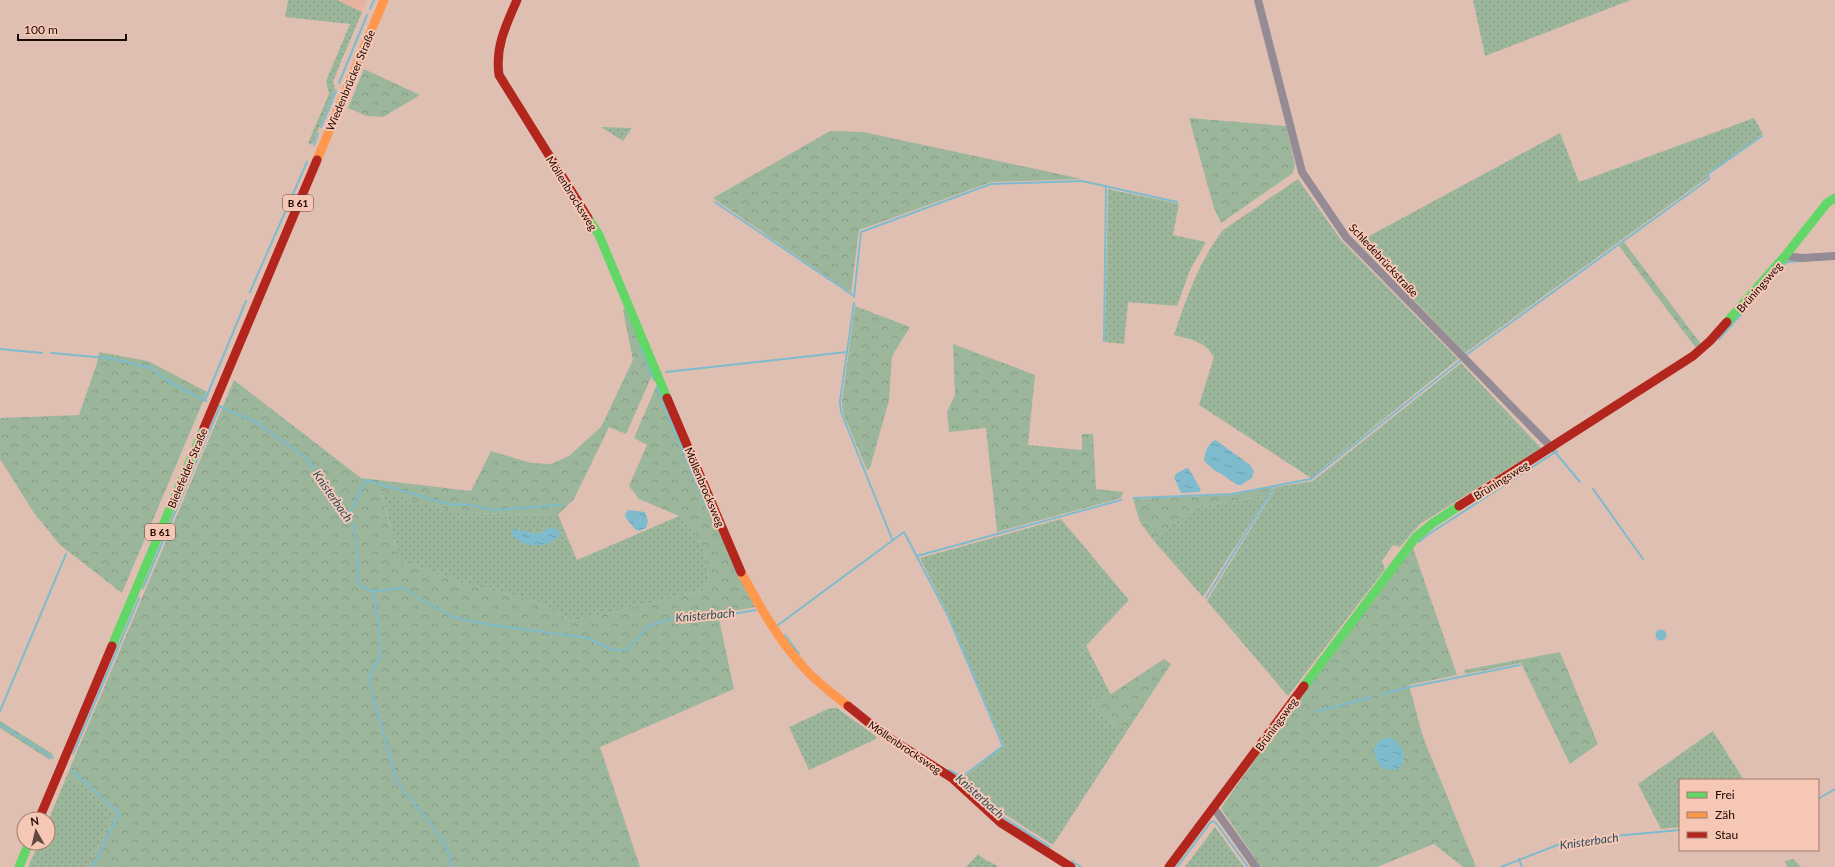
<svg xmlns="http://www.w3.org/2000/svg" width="1835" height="867" viewBox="0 0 1835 867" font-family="Lato,sans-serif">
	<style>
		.built { fill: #e6b3a0 }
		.grass { fill: url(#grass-dots) }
		.forest { fill: url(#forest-crowns) }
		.water { fill: url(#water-ripples) }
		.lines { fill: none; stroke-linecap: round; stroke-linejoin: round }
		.stream { stroke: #7dbbcd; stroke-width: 2 }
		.street { stroke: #948b94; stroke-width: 8 }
		.fast { stroke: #63d668; stroke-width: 9 }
		.slow { stroke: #ff974d; stroke-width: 9 }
		.jam { stroke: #b3261e; stroke-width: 9 }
		.labels { text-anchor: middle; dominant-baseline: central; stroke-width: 4; stroke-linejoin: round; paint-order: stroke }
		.shield { fill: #f7c7b5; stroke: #5e4238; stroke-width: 1 }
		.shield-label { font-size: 10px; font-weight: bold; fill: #1d0903 }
		.street-label { font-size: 11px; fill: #1d0903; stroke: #f7c7b5 }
		.water-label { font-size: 12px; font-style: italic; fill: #25515f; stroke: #f7c7b5 }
	</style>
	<defs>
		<pattern id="grass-dots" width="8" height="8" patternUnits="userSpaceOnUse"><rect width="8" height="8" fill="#9cb69c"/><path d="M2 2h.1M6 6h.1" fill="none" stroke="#869b85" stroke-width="1.8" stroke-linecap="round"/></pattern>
		<pattern id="forest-crowns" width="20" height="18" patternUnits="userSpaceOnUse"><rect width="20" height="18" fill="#9cb69c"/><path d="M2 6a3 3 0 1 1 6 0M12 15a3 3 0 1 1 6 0" fill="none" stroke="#869b85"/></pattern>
		<pattern id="water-ripples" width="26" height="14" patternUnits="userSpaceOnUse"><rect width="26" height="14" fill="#7dbbcd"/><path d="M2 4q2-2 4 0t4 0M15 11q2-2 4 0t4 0" fill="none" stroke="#6c9fae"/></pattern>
	</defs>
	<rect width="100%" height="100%" fill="#e0bfb3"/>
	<path class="built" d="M337,0h30l-5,12z"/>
	<g class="grass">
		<path d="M288,0h49l25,12 -29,69 2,9 -23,55 -4,-2 21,-49 -3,-13 24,-57 -65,-7z"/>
		<path d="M1473,0h158l-146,56z"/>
		<path d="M1754,118l9,16 -56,40v4l-242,175 -107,-111 202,-109 19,49z"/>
		<path d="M601,127l31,1 -9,13z"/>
		<path d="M1298,179l43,61 117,119 -147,119 -112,-73 15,-48c-9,-16 -24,-18 -40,-22 12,-36 25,-74 49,-105z"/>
		<path d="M1108,189l71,15 -6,31 33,7 -16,28 -13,36 -49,-4 -4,42 -19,-2z"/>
		<path d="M1461,363l80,85 -121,76 -20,23 -7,-2 -11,16 3,8 -97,127 -81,-95 69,-114 37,-6z"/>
		<path d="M381,491l79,22 98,2 19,45 102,-44 19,21 7,18 4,24 -5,11 -130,31 -41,-21 -65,-16 -68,-23z"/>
		<path d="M1268,496l-65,101 -50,-57 43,-33z"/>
		<path d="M1061,519l68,81 -43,46 25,49 -18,6 6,13 28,17 -74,114 -47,-30 -42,-38 40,-31 -54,-128 -30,-60z"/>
		<path d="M830,708h7l40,29 -3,3 -65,30 -20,-43z"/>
		<path d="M1713,731l31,49h-64v47l-19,2 -23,-45z"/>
		<path d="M68,773l46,41 -26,53h-60l11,-24h9v-22z"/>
		<path d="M1215,827l29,40h-59z"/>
		<path d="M978,854c6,6 14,8 21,13h-33z"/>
	</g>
	<g class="forest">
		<path d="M364,69l56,26 -37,22 -16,-1 -19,-8z"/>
		<path d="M1189,118l97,8 9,39 -2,8 -72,50 -7,-15z"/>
		<path d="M830,131l33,1 219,47 -91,3 -132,48 -8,63 -138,-95z"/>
		<path d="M1624,242l77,102 -5,4 -77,-102z"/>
		<path d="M855,306l55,21 -18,29 -3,44 -19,68 -3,2 -24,-57 -1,-12z"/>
		<path d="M628,308l26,63 -28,63 -17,-7 -35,72 -16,16 -98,-2 -79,-21 19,69 68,23 65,16 41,21 130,-31 5,-11 -4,-24 -7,-18 -19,-21 -40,-17 -10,-13 18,-41 -13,-7 24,-56 97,225 -37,7 16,75 -134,58 40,120h-552l26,-53 -46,-41 166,-393 127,98 110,13 20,-40 40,12 20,1 18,-8 32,-29 32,-67 -10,-50z"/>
		<path d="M953,344l82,31 -7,70 54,5v-16h11l3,55 27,3 -2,6 -124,34 -11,-104 -37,4 -2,-20 8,-17z"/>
		<path d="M99,352l49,9 59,31 -85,201 -62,-48 -26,-32 -34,-54v-41l79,-3 18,-52z"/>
		<path d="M1273,487l-5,9 -72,11 -43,33 -13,-18 -7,-23 99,-4z"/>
		<path d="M1413,548l44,127 -48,10 14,52 53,130h-13l-29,-23 -57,23h-116l-40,-59 73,-104z"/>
		<path d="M1560,652l38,92 -28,20 -49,-101 -56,11 -1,-4z"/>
		<path d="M1164,659l7,5 -44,67 -28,-17 -6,-13 18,-7z"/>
		<path d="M0,721l53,33 -3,6 -50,-32z"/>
		<path d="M1793,859l8,8h-14l-2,-6z"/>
	</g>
	<g class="water">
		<path d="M1215,440l2,1 33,24 4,6 -2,7 -11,7h-4l-17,-12 -5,-2 -11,-10c1,-8 3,-17 11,-21z"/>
		<path d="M1187,468l2,1 12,21 -2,2 -18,1 -7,-16 3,-4z"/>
		<path d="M629,510l16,2 3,9 -2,7 -7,3 -4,-2 -10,-12 1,-5z"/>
		<path d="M550,527c6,1 9,3 10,8 -12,14 -36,14 -48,0v-5l3,-1 25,5z"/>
		<circle cx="1661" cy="635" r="5.5"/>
		<path d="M1391,737c20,14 18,41 -11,30l-6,-15v-4l7,-8z"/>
	</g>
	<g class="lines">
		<g class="stream">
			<path d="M370,9l4,-9"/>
			<path d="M339,83l28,-68"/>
			<path d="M321,127l15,-36"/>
			<path d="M314,145l4,-11"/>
			<path d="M715,202l139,94"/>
			<path d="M1785,264l2,-2 13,-1"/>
			<path d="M250,292l57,-130"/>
			<path d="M854,297l7,-65 130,-48 91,-3 95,21"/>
			<path d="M854,303l-14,98 1,11 51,127"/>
			<path d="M1719,339l49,-55"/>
			<path d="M1104,341l2,-155"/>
			<path d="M640,347l14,33"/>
			<path d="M0,349l42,4"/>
			<path d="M51,353l57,5 43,10 15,12 40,21"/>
			<path d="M1466,355l243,-176 -1,-5 54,-38"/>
			<path d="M666,372l181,-20"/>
			<path d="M657,388l37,91 17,37"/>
			<path d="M205,400l41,-99"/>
			<path d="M219,406l37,16 46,33 15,16 34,49 5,15 2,44 3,7 12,5 30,-3 49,29 34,7 101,14 27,12h13c5,-4 20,-23 22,-24 8,-4 18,-4 25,-9h40l42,-7"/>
			<path d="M1555,452l25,30"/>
			<path d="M1593,489l50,70"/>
			<path d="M1134,498l98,-4 79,-15 149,-118"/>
			<path d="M349,515l17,-35 85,25 14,-1 29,6 67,-5"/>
			<path d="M1419,542l7,-6 131,-85"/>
			<path d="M917,556l204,-56"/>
			<path d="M143,588l77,-182"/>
			<path d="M373,591l6,35 1,30 -11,19 4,21 24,86 36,45 13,19 6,18 3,3"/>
			<path d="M1206,598l69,-112"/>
			<path d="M778,625l126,-93 45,86 54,128 -41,31"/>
			<path d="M785,635l14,19"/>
			<path d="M1383,694l27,-7 110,-22"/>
			<path d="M0,711l66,-157"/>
			<path d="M1315,712l57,-15"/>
			<path d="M0,724l53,34"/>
			<path d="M73,754l66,-156"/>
			<path d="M71,770l48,43 -26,54"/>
			<path d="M949,770l13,7 41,40 47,30"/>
			<path d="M1818,799l17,-10"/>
			<path d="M1519,859l3,8"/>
			<path d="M1072,861l9,6"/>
			<path d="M1177,867l33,-44 3,-2 3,2 32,44"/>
			<path d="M1501,867l59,-23 33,-6 87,-8"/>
		</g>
		<g class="street">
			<path d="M1258,0l44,172 44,65 206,211"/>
			<path d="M1785,256l17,2 33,-2"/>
			<path d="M1214,808l42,59"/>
		</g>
		<g class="fast">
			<path d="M588,218l11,17 68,163"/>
			<path d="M1727,322l58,-66 42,-53 8,-5"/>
			<path d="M112,646l92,-218"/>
			<path d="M1304,686l112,-149 17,-14 26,-17"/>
			<path d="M19,867l10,-24"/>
		</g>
		<g class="slow">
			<path d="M317,160l67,-160"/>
			<path d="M741,572c19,35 38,69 65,98 12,13 28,25 42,36"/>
		</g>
		<g class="jam">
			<path d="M517,0c-11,25 -22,47 -18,75l89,143"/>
			<path d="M667,398l74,174"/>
			<path d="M204,428l113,-268"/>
			<path d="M1459,506l234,-150 17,-15 17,-19"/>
			<path d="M848,706l35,28 69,44 49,45 70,44"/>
			<path d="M39,819l73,-173"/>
			<path d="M1169,867l135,-181"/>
		</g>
	</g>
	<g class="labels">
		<g class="shield">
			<rect x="283" y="195" width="30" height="16" rx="3"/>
			<rect x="145" y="524" width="30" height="16" rx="3"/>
		</g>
		<g class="shield-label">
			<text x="298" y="203">B 61</text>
			<text x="160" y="532">B 61</text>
		</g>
		<g class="street-label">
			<text transform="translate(350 80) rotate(-67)">Wiedenbrücker Straße</text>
			<text transform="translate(572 193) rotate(58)">Möllenbrocksweg</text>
			<text transform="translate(1384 260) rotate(47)">Schledebrückstraße</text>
			<text transform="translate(1759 287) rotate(-49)">Brüningsweg</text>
			<text transform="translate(187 468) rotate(-67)">Bielefelder Straße</text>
			<text transform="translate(1501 480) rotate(-32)">Brüningsweg</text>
			<text transform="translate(705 487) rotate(67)">Möllenbrocksweg</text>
			<text transform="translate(1276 724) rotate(-54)">Brüningsweg</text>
			<text transform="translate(905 747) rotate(34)">Möllenbrocksweg</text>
		</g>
		<g class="water-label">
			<text transform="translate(333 496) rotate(55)">Knisterbach</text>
			<text transform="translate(705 615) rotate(-5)">Knisterbach</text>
			<text transform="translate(980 796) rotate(42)">Knisterbach</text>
			<text transform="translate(1589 841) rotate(-8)">Knisterbach</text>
		</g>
	</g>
	<rect x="1679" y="779" width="140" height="72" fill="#f7c7b5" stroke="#a07b6e"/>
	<rect x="1687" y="792" width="20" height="6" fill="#63d668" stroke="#a07b6e"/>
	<text x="1715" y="799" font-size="12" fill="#1d0903">Frei</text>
	<rect x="1687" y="812" width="20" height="6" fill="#ff974d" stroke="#a07b6e"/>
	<text x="1715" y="819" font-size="12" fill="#1d0903">Zäh</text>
	<rect x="1687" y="832" width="20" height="6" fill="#b3261e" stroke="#a07b6e"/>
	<text x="1715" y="839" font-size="12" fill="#1d0903">Stau</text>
	<g transform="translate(36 831) rotate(352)"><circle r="19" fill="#f7c7b5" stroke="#a07b6e"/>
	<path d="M0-3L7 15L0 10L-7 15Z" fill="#614941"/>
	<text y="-6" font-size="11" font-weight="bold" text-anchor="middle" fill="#1d0903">N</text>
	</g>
	<path d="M18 34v6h108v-6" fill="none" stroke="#1d0903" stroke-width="2"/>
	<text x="24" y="34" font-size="12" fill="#1d0903" stroke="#f7c7b5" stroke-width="3" paint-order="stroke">100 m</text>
</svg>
